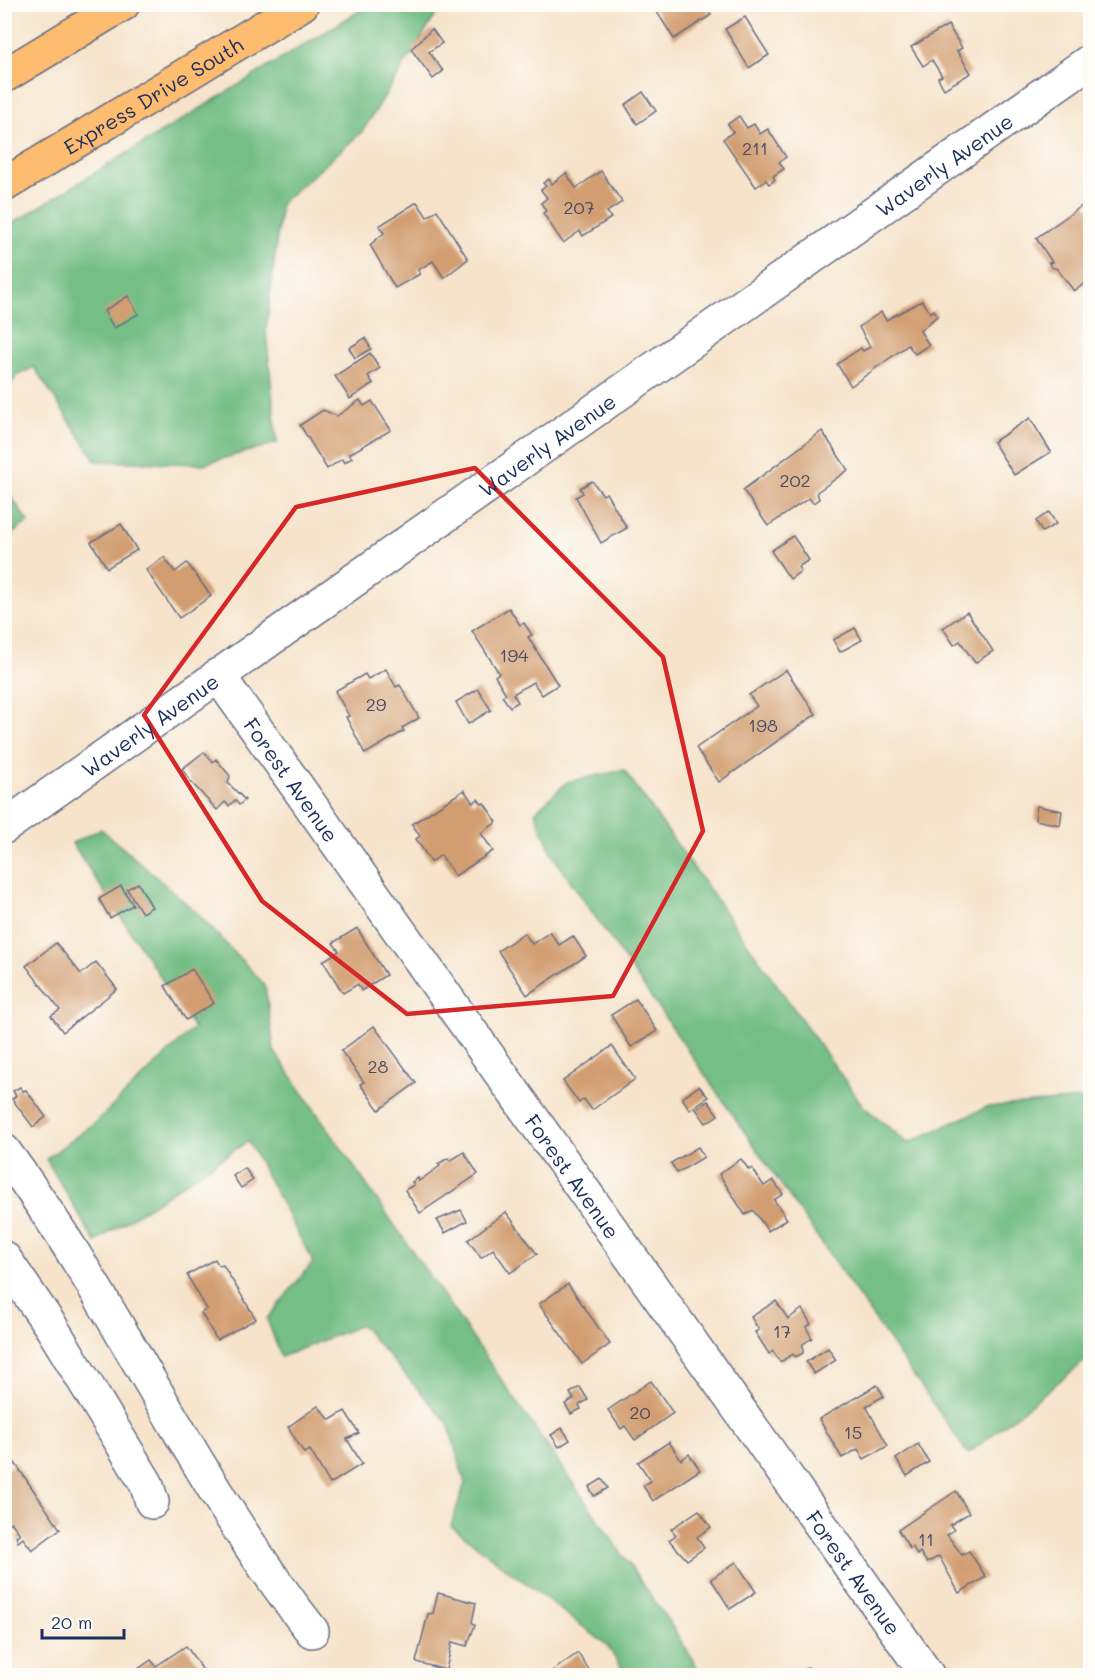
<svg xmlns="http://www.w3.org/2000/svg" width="1095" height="1680" viewBox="0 0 1095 1680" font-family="Mali,sans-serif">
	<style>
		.forest { fill: #74be85; stroke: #487672; stroke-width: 1.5 }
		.building { fill: #d29e71 }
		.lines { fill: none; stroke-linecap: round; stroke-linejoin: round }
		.minor-casing { stroke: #686e84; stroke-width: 36 }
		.major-casing { stroke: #686e84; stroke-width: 36 }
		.highway-casing { stroke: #686e84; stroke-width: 36 }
		.minor { stroke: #fff; stroke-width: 33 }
		.major { stroke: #fdbc70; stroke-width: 33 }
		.highway { stroke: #fdbc70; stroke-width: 33 }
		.marked { fill: none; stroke: #d62828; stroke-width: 4.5; stroke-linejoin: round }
		.labels { text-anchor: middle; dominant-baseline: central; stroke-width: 6; stroke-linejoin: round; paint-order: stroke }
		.number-label { font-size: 18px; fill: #494b63 }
		.street-label { font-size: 21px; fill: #1b2f5e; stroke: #fdfcf7 }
	</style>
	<rect width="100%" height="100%" fill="#fdfcf7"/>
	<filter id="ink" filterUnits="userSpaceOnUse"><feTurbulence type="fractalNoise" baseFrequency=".0167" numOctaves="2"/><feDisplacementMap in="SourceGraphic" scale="12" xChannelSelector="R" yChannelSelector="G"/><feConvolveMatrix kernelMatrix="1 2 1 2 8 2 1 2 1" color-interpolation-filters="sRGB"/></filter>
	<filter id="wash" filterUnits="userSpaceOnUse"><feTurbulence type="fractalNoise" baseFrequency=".008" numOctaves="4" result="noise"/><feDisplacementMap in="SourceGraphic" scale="24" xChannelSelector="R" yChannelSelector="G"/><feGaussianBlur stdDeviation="1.35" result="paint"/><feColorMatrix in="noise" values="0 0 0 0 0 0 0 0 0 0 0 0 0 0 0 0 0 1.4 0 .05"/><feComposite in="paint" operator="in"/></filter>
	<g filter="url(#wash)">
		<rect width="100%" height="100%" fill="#f6e3ca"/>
		<g class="forest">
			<path d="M369,5h73l-80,127 -81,71 -15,128 11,112 -73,21 -108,-3 -62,-94 -16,8 -13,15v-162z"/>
			<path d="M4,485l24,37 -23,17h-1z"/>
			<path d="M624,770l239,336 45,37 79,-36 103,-9v259l-122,97 -415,-598 -18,-44 32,-30z"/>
			<path d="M101,829l94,82 70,74 9,66 397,574 31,50h-77l-17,-29 -157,-120 14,-43 -17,-60 -87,-98 -80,32 -14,-38 46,-57 -65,-121 -153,101 -49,-83 51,-38 97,-93 -122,-185z"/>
		</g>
		<g id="blocks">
			<g class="building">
				<path d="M652,4h52l7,11 -37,24z"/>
				<path d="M745,17l24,38 -20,13 -24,-39z"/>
				<path d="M948,25l14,23 -5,3 14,22 -27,16 -6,-11 4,-2 -10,-16 -9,6 -12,-19z"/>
				<path d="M432,29l10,14 -13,9 14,19 -10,8 -22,-30z"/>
				<path d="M643,92l13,19 -19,13 -12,-19z"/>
				<path d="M739,116l8,12 7,-4 6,10 8,-5 18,28 -7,5 5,7 -11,7 2,4 -6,4 -3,-4 -10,7 -33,-48 10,-7 -5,-8z"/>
				<path d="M601,171l21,31 -15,10 4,6 -28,18 -3,-5 -17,12 -20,-30 3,-2 -5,-8 6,-5 -6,-8 5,-4 -3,-3 6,-4 3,5 14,-11 10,15z"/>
				<path d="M417,202l10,15 10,-7 31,49 -24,19 -11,-17 -15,9 2,4 -25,14 -25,-43 14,-12 -5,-7z"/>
				<path d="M1086,203l4,7v70l-16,11 -17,-22 -6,-2 -2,-4 3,-1 -16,-24z"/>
				<path d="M128,296l10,18 -24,14 -10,-17z"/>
				<path d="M922,301l8,12 4,-3 3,6 -17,15 9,14 -14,9 -7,-9 -57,41 -14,-22 24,-16 2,3 7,-4 -11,-20 22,-15 5,8z"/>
				<path d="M365,338l6,11 -16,9 -6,-10z"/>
				<path d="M370,353l10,15 -12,8 5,7 -23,16 -15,-23z"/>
				<path d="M360,400l4,6 8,-5 19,29 -42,24 3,4 -8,5 -2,-4 -15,10 -27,-44 23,-15 14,6z"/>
				<path d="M1030,418l21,34 -37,23 -21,-33z"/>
				<path d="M822,431l26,39 -31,22 2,7 -6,4 -4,-5 -41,28 -25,-36z"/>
				<path d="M592,481l11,14 3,-2 21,35 -26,15 -25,-46 7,-4 -3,-5z"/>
				<path d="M1049,512l7,12 -14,8 -6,-11z"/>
				<path d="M121,524l16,26 -30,18 -16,-26z"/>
				<path d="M793,536l16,24 -11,7 3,4 -11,8 -19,-28z"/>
				<path d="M164,557l11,15 12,-9 24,33 -32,22 -33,-48z"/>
				<path d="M509,608l11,17 4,-2 8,12 -4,2 30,48 -16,10 -9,-13 -20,12 5,8 -8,5 -8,-11 4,-2 -11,-18 4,-3 -27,-42z"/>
				<path d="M967,612l26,39 -18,12 -15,-22 -6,4 -11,-17z"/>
				<path d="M855,628l7,12 -22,12 -7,-12z"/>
				<path d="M386,669l10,18 4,-2 19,33 -17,10 2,3 -39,23 -19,-37 3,-1 -14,-25 30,-17 3,5z"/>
				<path d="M786,670l30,44 -97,68 -23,-34 61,-42 -8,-11z"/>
				<path d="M478,689l13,21 -23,14 -12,-22z"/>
				<path d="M4,713l6,9 -6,3z"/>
				<path d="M204,752l9,10 3,-3 14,17 -2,7 17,17 -6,5 -4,-5 -6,6 -4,-4 -8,8 -27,-29 -8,-12z"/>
				<path d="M464,790l9,13 5,-4 4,5 2,-1 13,19 -16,11 12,18 -38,25 -14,-21 -10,7 -15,-23 4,-3 -8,-12z"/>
				<path d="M1037,806l25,5 -2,14 -25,-5z"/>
				<path d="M138,883l14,24 -10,6 -15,-24z"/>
				<path d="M121,886l12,19 -23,13 -11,-19z"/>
				<path d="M357,928l29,47 -25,16 -3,-7 -15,9 -20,-32 16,-10 -6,-8z"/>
				<path d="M550,932l9,13 14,-9 13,20 -59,39 -29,-44 26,-18 8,11z"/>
				<path d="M56,943l25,31 15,-12 21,27 -54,43 -12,-16 9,-6 -34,-44z"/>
				<path d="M192,969l22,34 -28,17 -21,-34z"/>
				<path d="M636,999l21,32 -26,16 -20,-32z"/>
				<path d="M374,1026l42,57 -37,27 -19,-26 4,-2 -23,-31z"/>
				<path d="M612,1046l23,33 -43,31 -8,-11 -5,4 -16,-22z"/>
				<path d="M699,1086l9,11 -18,13 -8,-12z"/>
				<path d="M20,1087l3,4 3,-1 20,27 -13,10 -21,-28 4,-3 -3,-5z"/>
				<path d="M708,1101l10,14 -12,8 -10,-14z"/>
				<path d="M698,1147l6,10 -27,16 -6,-10z"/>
				<path d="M464,1152l14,22 -58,39 -15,-23 9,-5 -2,-3 6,-4 1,3 21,-15 -2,-2 10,-6 2,3z"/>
				<path d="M741,1159l8,11 3,-2 12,18 9,-6 10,14 -9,6 13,19 -19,12 -15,-21 -8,5 -26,-41z"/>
				<path d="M245,1168l8,12 -12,8 -8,-12z"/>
				<path d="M461,1210l6,11 -22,12 -8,-13z"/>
				<path d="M506,1212l31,42 -27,19 -17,-24 -12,9 -13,-18z"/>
				<path d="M215,1259l4,7 4,-1 33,54 -39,21 -16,-27 6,-4 -20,-34z"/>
				<path d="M568,1284l42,60 -28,20 -43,-60z"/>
				<path d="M776,1301l12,18 14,-10 9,15 -5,3 6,11 -9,6v9l-8,4 -2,-3 -13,8 -7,-11 -4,3 -14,-22 4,-2 -8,-13z"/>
				<path d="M828,1348l8,12 -22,14 -8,-12z"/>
				<path d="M651,1381l22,32 -38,27 -10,-14 -4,3 -13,-19z"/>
				<path d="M877,1385l7,11 -18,10 22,40 -24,13 -6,-10 -16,9 -23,-39z"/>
				<path d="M580,1387l8,13 -9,5 2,4 -10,5 -6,-10 9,-5 -4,-6z"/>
				<path d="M318,1406l12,14 15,-9 14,22 -12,6 15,25 -32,20 -20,-34 -6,3 -16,-26z"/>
				<path d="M562,1428l8,12 -11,7 -8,-12z"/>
				<path d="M669,1442l12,18 8,-6 11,16 -47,31 -10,-15 8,-5 -13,-19z"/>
				<path d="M918,1444l11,18 -22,14 -11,-17z"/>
				<path d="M15,1463l45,66 -28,21 -9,-12 -5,4 -2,-6 4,-2 -9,-12 -7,4v-55z"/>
				<path d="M602,1479l6,9 -14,8 -5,-9z"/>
				<path d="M956,1491l13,22 -19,12 4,5 -7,5 15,20 7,-4 17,26 -27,16 -20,-37 -12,7 -7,-11 -3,3 -4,-8 -3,2 -12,-19z"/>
				<path d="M699,1510l12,17 -14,10 7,11 -17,12 -18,-20 7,-5 -5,-6z"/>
				<path d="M736,1562l20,30 -26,17 -19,-30z"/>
				<path d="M438,1593l38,10 -4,19 3,3 -8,21 -15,-4 -6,28 -30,-8 12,-48 5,-1z"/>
				<path d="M186,1646l21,30h-79l23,-16 5,6z"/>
				<path d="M578,1653l15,23h-48z"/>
				<path d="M808,1667l5,9h-21z"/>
			</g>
		</g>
	</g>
	<g filter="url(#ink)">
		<use href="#blocks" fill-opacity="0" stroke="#686e84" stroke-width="1.5"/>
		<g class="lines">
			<g class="minor-casing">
				<g id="minor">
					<path id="s1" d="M218,675l710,1001"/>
					<path id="s2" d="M4,827l1086,-766"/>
					<path d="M4,1151c114,153 190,331 308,480"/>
					<path d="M4,1258l48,70 94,155 6,19"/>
				</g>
			</g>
			<g class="major-casing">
				<g id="major">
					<path id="s3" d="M4,185l298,-181"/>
				</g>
			</g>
			<g class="highway-casing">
				<path id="highway" d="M4,76l119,-72"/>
			</g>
			<use href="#minor" class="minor"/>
			<use href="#major" class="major"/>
			<use href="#highway" class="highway"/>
		</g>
	</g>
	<path class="marked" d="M475,468l188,189 40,174 -90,165 -206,18 -145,-113 -118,-186 152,-208z"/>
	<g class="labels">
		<g class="number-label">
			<text x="755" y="148">211</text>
			<text x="579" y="207">207</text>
			<text x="795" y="480">202</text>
			<text x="514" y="655">194</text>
			<text x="376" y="704">29</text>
			<text x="763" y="725">198</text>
			<text x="378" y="1066">28</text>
			<text x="782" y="1331">17</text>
			<text x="640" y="1412">20</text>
			<text x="853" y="1432">15</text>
			<text x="926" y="1539">11</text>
		</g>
		<g class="street-label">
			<text stroke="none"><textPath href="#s3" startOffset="174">Express Drive South</textPath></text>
			<text stroke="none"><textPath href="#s2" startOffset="1150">Waverly Avenue</textPath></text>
			<text stroke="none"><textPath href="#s2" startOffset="664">Waverly Avenue</textPath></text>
			<text stroke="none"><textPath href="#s2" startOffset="178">Waverly Avenue</textPath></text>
			<text stroke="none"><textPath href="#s1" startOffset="128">Forest Avenue</textPath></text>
			<text stroke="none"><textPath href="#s1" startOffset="614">Forest Avenue</textPath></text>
			<text stroke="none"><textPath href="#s1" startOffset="1100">Forest Avenue</textPath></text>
		</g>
	</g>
	<rect width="1095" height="1680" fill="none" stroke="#fdfcf7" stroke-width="24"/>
	<path d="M42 1629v9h82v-9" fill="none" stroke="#1b2f5e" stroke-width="3"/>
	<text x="51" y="1629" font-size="18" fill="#1b2f5e" stroke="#fdfcf7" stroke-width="4.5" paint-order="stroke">20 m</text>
</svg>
